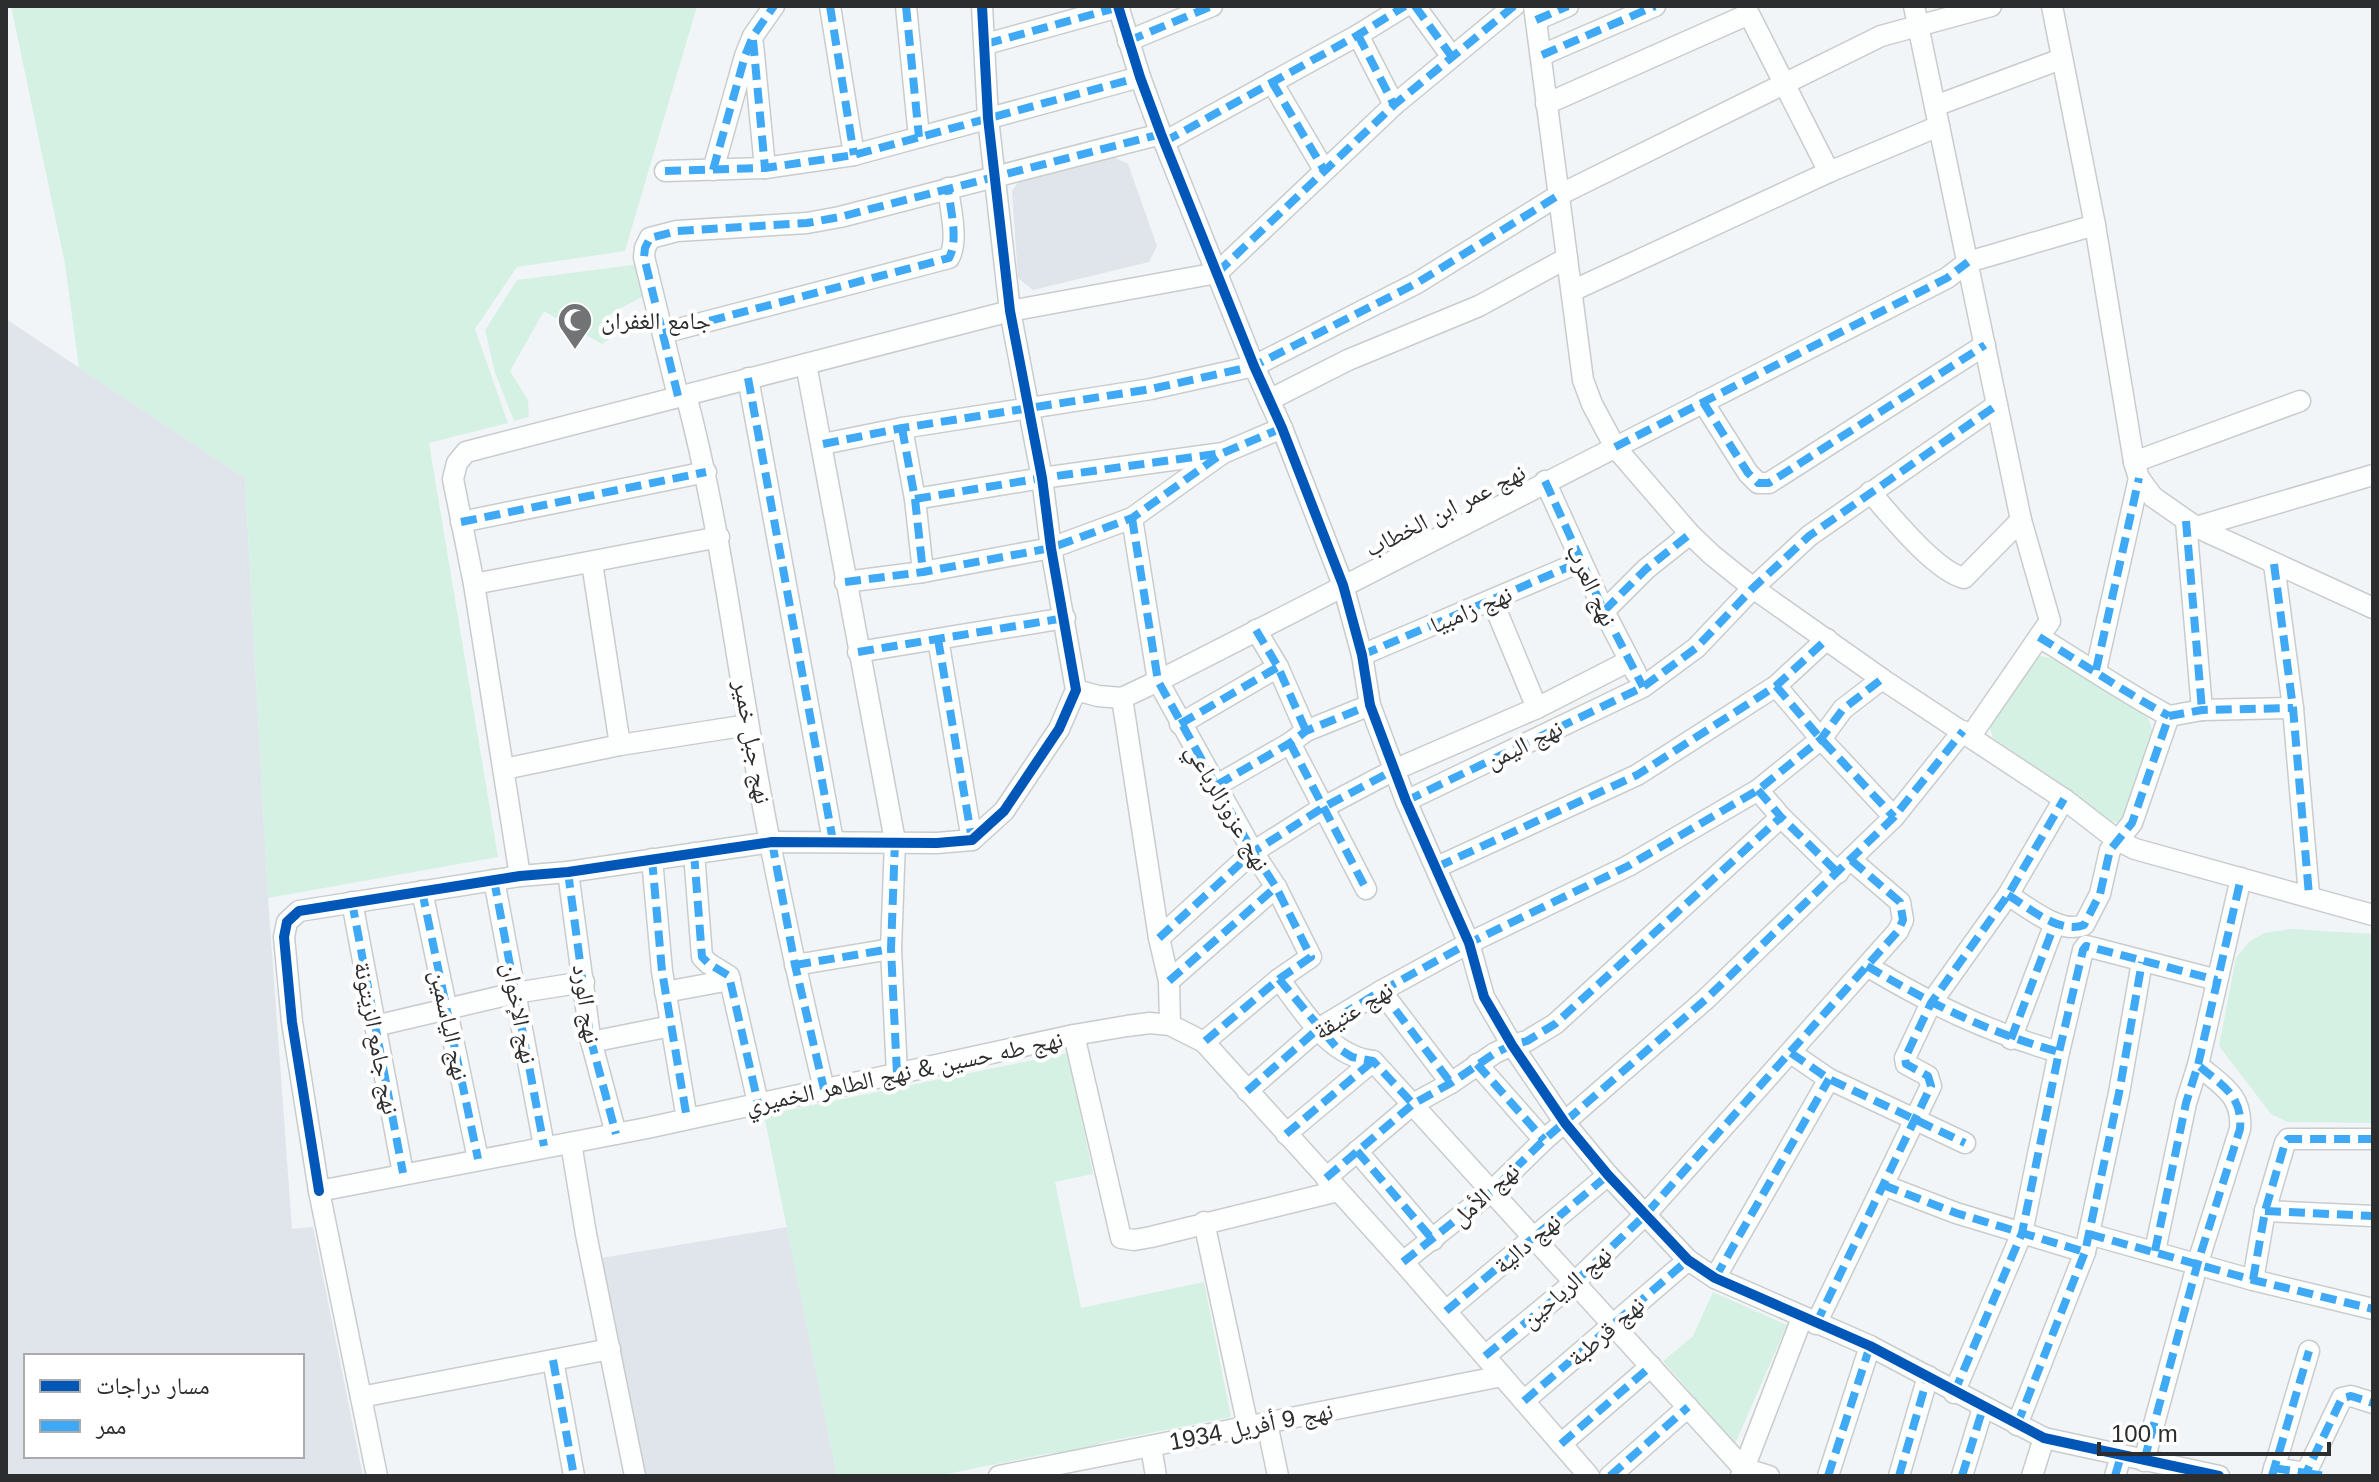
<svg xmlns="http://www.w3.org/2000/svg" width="2379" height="1482" viewBox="0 0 2379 1482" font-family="Helvetica,'Noto Naskh Arabic',sans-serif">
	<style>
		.built { fill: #dfe5ea; fill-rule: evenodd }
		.green { fill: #d4f1e4 }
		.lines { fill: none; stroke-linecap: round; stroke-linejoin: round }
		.minor-casing { stroke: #c9cccd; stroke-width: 23 }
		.minor { stroke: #fdfefe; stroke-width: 20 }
		.quiet { stroke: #3fa9f5; stroke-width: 8; stroke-dasharray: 16 8; stroke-linecap: butt }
		.cycleway-casing { stroke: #fff; stroke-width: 15 }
		.cycleway { stroke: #0057b8; stroke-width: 10 }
		.labels { text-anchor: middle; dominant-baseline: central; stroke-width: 8; stroke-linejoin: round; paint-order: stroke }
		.poi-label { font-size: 24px; fill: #2c2d2e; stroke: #fff; text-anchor: start }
		.street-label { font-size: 24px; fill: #2c2d2e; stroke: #fff }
	</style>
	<rect width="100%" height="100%" fill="#f2f5f7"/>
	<g class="built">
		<path d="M1109,155l19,9 29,82 -8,16 -116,28 -15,-12 -6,-87 11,-16z"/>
		<path d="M6,319l239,159 23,420 24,331 21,-2 50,249h-357zM26,1356h276v100h-276z"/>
		<path d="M787,1227l50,249h-193l-43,-218z"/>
	</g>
	<g class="green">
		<path d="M11,6h686l-72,245 -108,16 -42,62 33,94 -79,20 69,414 -230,41 -23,-420 -166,-110 -14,-104z"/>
		<path d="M640,264l7,30 -42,23 10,18 -13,9 -58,-33 -34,60 18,29 1,17 -15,4 -19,-48 -10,-43 32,-50z"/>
		<path d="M2040,656c22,2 89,41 104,58 7,7 8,14 9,23l-28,82 -5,4 -10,-2 -42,-32 -75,-51 -4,-13 45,-66z"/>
		<path d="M2292,929l81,5v189l-86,-1 -16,-8 -52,-68 17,-88 13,-16 15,-9z"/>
		<path d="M1068,1053l25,121 -38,8 26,126 123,-26 27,135 -131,26c-9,10 -38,15 -50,10l-113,23h-100l-73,-361z"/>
		<path d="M1713,1292l74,33 -52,119 -72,-83 30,-25z"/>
	</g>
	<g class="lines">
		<g class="minor-casing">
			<g id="minor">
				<path d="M830,6l24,149"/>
				<path d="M906,6l13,131"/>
				<path d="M1118,6l22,71 21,57 93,232 28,62 61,157 19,70 8,50 36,96 63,142 15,54 28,48 53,78 43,52 80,85 27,18 155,68 174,92 175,38"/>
				<path d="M1415,6l37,51"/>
				<path d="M1534,6l49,374 9,24 23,43 75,87 22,21 41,33 129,91 182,120 53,41 18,9 238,66"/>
				<path d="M1914,6l107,514 29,101 -80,116"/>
				<path d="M2052,6l43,219 39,237 5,16 14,19 43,30 177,81"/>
				<path d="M1536,20l32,-14"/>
				<path d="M1358,35l36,70"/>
				<path d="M1128,41l84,-35"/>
				<path d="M753,44l12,124"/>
				<path d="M986,44l133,-37"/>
				<path d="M1542,55l113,-49"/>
				<path d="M1272,82l52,88"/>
				<path d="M1546,104l203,-90 80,158"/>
				<path d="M1935,106l126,-47"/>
				<path d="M1164,142l194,-107 47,-29"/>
				<path d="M713,170l32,-114 8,-20 21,-30"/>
				<path d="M665,171l100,-3 89,-13 286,-78"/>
				<path d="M1572,291l257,-119 110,-46"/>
				<path d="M663,333l286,-75c10,-18 1,-50 -1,-70"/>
				<path d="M806,364l89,477 -4,108 6,125"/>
				<path d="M748,378l85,463"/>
				<path d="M686,395c29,109 43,215 62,326 20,124 47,246 76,368"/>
				<path d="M678,396l-34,-139 1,-9 5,-10 27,-7 130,-8 33,-6 321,-83"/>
				<path d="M1269,400l79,-40 131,-54 88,-48"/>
				<path d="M1703,402l45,71 10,10h11l216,-138"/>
				<path d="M902,428l13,71 8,73"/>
				<path d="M823,444l79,-16 249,-39 103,-23 163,-83 142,-88 322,-159 110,-30"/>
				<path d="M2134,462l166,-61"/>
				<path d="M1545,481l59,130 32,62"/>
				<path d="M1870,492c21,24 65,79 94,86l57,-58"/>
				<path d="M915,499l127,-21 181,-25 59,-25"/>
				<path d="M1132,518l26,163 95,171 23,35 35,70 -32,22 -75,63"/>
				<path d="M2186,521l16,189"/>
				<path d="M461,522l245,-50"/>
				<path d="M2196,527l177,-52"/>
				<path d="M592,563l28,182"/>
				<path d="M2274,564l19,144 16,187"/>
				<path d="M845,582l78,-10 128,-24 81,-30 91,-65"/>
				<path d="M474,584l245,-47"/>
				<path d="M1492,600l45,108"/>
				<path d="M1604,611l42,-42 44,-35"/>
				<path d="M1256,630l22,37 28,64"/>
				<path d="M2039,637c43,26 85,55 130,79"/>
				<path d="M938,639l34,201"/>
				<path d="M858,652l207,-34"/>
				<path d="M1362,655l218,-93"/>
				<path d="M2096,670l43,-192"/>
				<path d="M1776,686l45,53 73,78"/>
				<path d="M1076,690l22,6 24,2 36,-17 789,-403 21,-16 127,-37"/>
				<path d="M1122,698l37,240 10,43 1,44"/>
				<path d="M1180,724l98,-57"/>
				<path d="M1290,743l76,146"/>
				<path d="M504,769l116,-24 128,-20"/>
				<path d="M1217,785l73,-42 16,-12 64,-26"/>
				<path d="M1758,790l23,27 57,56"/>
				<path d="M1406,801l237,-114 53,-39 57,-60 56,-52 188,-131"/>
				<path d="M694,853l8,104 6,6 21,13 29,127"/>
				<path d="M652,859l10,112 25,148"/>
				<path d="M1437,867l200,-92 139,-89 51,-47"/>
				<path d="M568,872l22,165 26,97"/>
				<path d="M520,876l-46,-292 -21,-105 4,-16 9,-11 544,-141 207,-38 177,-168 120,-99"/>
				<path d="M494,880l50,266"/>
				<path d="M422,891l56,268"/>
				<path d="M2008,895c20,12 52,40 76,30l16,-31 10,-44 22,-27 37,-107 33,-6 91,-2"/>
				<path d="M352,902l51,271"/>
				<path d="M1159,938l94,-86 71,-45 70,-37 143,-62 92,-47"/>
				<path d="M795,965l96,-16"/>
				<path d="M1867,966c64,38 120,66 192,86"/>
				<path d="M1279,979c25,33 50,77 94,82l370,407 26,8"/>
				<path d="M1169,981l107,-94"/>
				<path d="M1381,991l70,92"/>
				<path d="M665,992l65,-12"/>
				<path d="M375,1026l140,-33 69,-11"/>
				<path d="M1074,1035l47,203 13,2 17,-3 187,-46"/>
				<path d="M2011,1039l44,-116"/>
				<path d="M591,1042l80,-16"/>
				<path d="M1791,1053l38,26 136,64"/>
				<path d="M1477,1064l67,76"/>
				<path d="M1247,1091l71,-62 63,-38 88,-48 159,-77 130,-76 63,-51 22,-30 39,-30"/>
				<path d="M1286,1134l87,-73"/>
				<path d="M571,1143l15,91 49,242"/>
				<path d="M1357,1151l76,89"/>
				<path d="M1326,1178l87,-74 38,-21 44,-30 17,-8 15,-4 28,-17 226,-207"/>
				<path d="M1883,1185l73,28 129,39"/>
				<path d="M319,1191l-27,-169 -8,-85 3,-15 12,-11 221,-35 48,-4 204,-30 165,1 35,-3 32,-29 55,-82 17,-39 -25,-142 -9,-70 -32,-167 -22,-193 -6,-112"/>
				<path d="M2265,1211l108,5"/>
				<path d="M1204,1222l44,205"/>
				<path d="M2089,1234l164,46 120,29"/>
				<path d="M2155,1251l31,-148 12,-38 43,-187"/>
				<path d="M1403,1262l89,-71 52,-51 162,-141 188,-182 69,-86"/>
				<path d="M1715,1278l114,-199"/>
				<path d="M2253,1280l12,-69 20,-68 3,-4h85"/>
				<path d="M1446,1311l162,-136"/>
				<path d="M1816,1324l115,-238 -3,-10 -22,-12 -1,-6 26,-55 77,-108 56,-96"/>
				<path d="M1485,1356l90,-74 70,-67 253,-284 5,-11 -3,-18 -49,-42"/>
				<path d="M553,1360l21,116"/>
				<path d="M1954,1393l68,-160 37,-181 24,-102 3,-4 8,2 123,32"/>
				<path d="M361,1397l249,-48"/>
				<path d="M1524,1401l164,-141"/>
				<path d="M1267,1423l11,53"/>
				<path d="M2017,1425l68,-173 34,-159 23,-131"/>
				<path d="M1561,1444l90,-78"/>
				<path d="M1151,1447l5,29"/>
				<path d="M2144,1461l54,-199 42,-133c3,-34 -19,-44 -42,-64"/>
				<path d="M2274,1468l32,5 36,-75 9,-2 22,7"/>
				<path d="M377,1476l-58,-285 328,-63 427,-93 53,-9 23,-3 20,2 34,17 199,220 186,214"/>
				<path d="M999,1476l503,-100"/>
				<path d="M1610,1476l78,-69"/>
				<path d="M1741,1476l61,-158"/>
				<path d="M1828,1476l42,-130"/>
				<path d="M1899,1476l29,-100"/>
				<path d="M1962,1476l21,-68"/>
				<path d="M2032,1476l12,-38"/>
				<path d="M2115,1476l6,-20"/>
				<path d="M2272,1476l37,-125"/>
			</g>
		</g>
		<use href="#minor" class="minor"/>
		<g class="quiet">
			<path d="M830,6l24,149"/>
			<path d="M906,6l13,131"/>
			<path d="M1415,6l37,51"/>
			<path d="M1536,20l32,-14"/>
			<path d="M1358,35l36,70"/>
			<path d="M753,40l12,128"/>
			<path d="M1128,41l84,-35"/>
			<path d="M986,44l133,-37"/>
			<path d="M1542,55l113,-49"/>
			<path d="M1272,82l52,88"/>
			<path d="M1164,142l194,-107 47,-29"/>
			<path d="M713,170l32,-114 8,-20 21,-30"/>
			<path d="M665,171l100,-3 89,-13 286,-78"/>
			<path d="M1217,273l177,-168 120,-99"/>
			<path d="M663,333l286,-75c10,-18 1,-50 -1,-70"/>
			<path d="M748,378l85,463"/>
			<path d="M678,396l-34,-139 1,-9 5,-10 27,-7 130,-8 33,-6 321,-83"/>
			<path d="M1703,402l45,71 10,10h11l216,-138"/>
			<path d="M902,428l13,71 8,73"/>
			<path d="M823,444l79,-16 249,-39 103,-23 163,-83 142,-88"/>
			<path d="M1615,447l332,-169 21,-16"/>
			<path d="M1545,481l59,130 39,76"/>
			<path d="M915,499l127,-21 181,-25 59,-25"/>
			<path d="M1132,518l26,163 95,171 23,35 35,70 -32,22 -75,63"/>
			<path d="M2186,521l16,189"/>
			<path d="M461,522l245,-50"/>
			<path d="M2274,564l19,144 16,187"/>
			<path d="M845,582l78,-10 128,-24 81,-30 91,-65"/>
			<path d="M1604,611l42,-42 44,-35"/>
			<path d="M1256,630l22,37 28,64"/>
			<path d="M2039,637c43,26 85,55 130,79"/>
			<path d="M938,639l34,201"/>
			<path d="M858,652l207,-34"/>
			<path d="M1362,655l218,-93"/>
			<path d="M2096,670l43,-192"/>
			<path d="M1776,686l45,53 73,78"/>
			<path d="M1180,724l98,-57"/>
			<path d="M1290,743l76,146"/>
			<path d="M1217,785l73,-42 16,-12 64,-26"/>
			<path d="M1758,790l23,27 57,56"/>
			<path d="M1406,801l237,-114 53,-39 57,-60 56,-52 188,-131"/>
			<path d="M895,841l-4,108 6,125"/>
			<path d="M772,842l23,123 29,124"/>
			<path d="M694,853l8,104 6,6 21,13 29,127"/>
			<path d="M652,859l10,112 25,148"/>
			<path d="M1437,867l200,-92 139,-89 51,-47"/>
			<path d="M568,872l22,165 26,97"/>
			<path d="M494,880l50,266"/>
			<path d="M422,891l56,268"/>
			<path d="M2008,895c20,12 52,40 76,30l16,-31 10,-44 22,-27 37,-107 33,-6 91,-2"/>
			<path d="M352,902l51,271"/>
			<path d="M1159,938l94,-86 71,-45 70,-37"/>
			<path d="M795,965l96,-16"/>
			<path d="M1867,966c64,38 120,66 192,86"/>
			<path d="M1279,979l57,68 16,10 21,4 40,43"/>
			<path d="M1169,981l107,-94"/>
			<path d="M1381,991l70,92"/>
			<path d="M2011,1039l44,-116"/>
			<path d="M1791,1053l38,26 136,64"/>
			<path d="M1477,1064l67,76"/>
			<path d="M1247,1091l71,-62 63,-38 88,-48 159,-77 130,-76 63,-51 22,-30 39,-30"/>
			<path d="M1286,1134l87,-73"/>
			<path d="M1357,1151l76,89"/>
			<path d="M1326,1178l87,-74 38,-21 44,-30 17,-8 15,-4 28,-17 226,-207"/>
			<path d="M1883,1185l73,28 129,39"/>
			<path d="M2265,1211l108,5"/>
			<path d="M2089,1234l164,46 120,29"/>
			<path d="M2155,1251l31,-148 12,-38 43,-187"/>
			<path d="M1403,1262l89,-71 52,-51 162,-141 188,-182 69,-86"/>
			<path d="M1715,1278l114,-199"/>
			<path d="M2253,1280l12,-69 20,-68 3,-4h85"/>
			<path d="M1446,1311l162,-136"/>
			<path d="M1816,1324l115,-238 -3,-10 -22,-12 -1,-6 26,-55 77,-108 56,-96"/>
			<path d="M1485,1356l90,-74 70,-67 253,-284 5,-11 -3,-18 -49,-42"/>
			<path d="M553,1360l21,116"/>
			<path d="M1954,1393l68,-160 37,-181 24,-102 3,-4 8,2 123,32"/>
			<path d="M1524,1401l164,-141"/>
			<path d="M2017,1425l68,-173 34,-159 23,-131"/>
			<path d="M1561,1444l90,-78"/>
			<path d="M2144,1461l54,-199 42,-133c3,-34 -19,-44 -42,-64"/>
			<path d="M2274,1468l32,5 36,-75 9,-2 22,7"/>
			<path d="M2306,1473l19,3"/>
			<path d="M1610,1476l78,-69"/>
			<path d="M1828,1476l42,-130"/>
			<path d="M1899,1476l29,-100"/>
			<path d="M1962,1476l21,-68"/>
			<path d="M2115,1476l6,-20"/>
			<path d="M2272,1476l37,-125"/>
		</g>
		<g class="cycleway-casing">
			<g id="cycleway">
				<path d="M1118,6l22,71 21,57 93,232 28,62 61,157 19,70 8,50 36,96 63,142 15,54 28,48 53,78 43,52 80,85 27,18 155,68 174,92 175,38"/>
				<path d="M319,1191l-27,-169 -8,-85 3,-15 12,-11 221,-35 48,-4 204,-30 165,1 35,-3 32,-29 55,-82 17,-39 -25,-142 -9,-70 -32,-167 -22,-193 -6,-112"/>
			</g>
		</g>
		<use href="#cycleway" class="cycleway"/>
	</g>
	<defs>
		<g id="mosque-pin" transform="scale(1.8)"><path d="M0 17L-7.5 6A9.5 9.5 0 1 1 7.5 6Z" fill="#717374" stroke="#fff"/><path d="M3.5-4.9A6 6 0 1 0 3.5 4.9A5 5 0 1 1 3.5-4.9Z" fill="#fff"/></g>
	</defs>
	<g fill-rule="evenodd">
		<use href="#mosque-pin" x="575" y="320"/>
	</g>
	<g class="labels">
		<g class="poi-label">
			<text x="601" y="320">جامع الغفران</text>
		</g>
		<g class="street-label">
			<text transform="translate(1445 510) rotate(-27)">نهج عمر ابن الخطاب</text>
			<text transform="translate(1592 585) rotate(65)">نهج العرب</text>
			<text transform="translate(1471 609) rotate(-23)">نهج زامبيا</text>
			<text transform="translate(753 742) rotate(80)">نهج جبل خمير</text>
			<text transform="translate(1524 744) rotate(-26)">نهج اليمن</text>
			<text transform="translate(1228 807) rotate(60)">نهج عزوزالرباعي</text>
			<text transform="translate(587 1004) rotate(81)">نهج الورد</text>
			<text transform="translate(1353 1010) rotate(-32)">نهج عتيقة</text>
			<text transform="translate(520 1013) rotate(79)">نهج الإخوان</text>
			<text transform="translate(450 1025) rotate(78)">نهج الياسمين</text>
			<text transform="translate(377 1038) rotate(79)">نهج جامع الزيتونة</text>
			<text transform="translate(904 1072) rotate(-12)">نهج طه حسين &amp; نهج الطاهر الخميري</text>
			<text transform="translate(1485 1194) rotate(-42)">نهج الأمل</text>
			<text transform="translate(1527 1243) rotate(-40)">نهج دالية</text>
			<text transform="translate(1566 1287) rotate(-41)">نهج الرياحين</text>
			<text transform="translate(1606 1331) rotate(-41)">نهج قرطبة</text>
			<text transform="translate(1251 1426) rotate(-11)">نهج 9 أفريل 1934</text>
		</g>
	</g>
	<rect width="2379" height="1482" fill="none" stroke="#2c2d2e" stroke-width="16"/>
	<rect x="24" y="1354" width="280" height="104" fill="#ffffff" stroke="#ababab" stroke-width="2"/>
	<rect x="40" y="1380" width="40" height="12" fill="#0057b8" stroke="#ababab" stroke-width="2"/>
	<text x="96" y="1394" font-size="24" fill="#2c2d2e">مسار دراجات</text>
	<rect x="40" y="1420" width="40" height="12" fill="#3fa9f5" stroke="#ababab" stroke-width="2"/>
	<text x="96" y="1434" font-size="24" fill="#2c2d2e">ممر</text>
	<path d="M2099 1442v12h230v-12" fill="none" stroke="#2c2d2e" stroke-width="4"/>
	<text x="2111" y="1442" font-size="24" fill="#2c2d2e" stroke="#ffffff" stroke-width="6" paint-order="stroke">100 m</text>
</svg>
